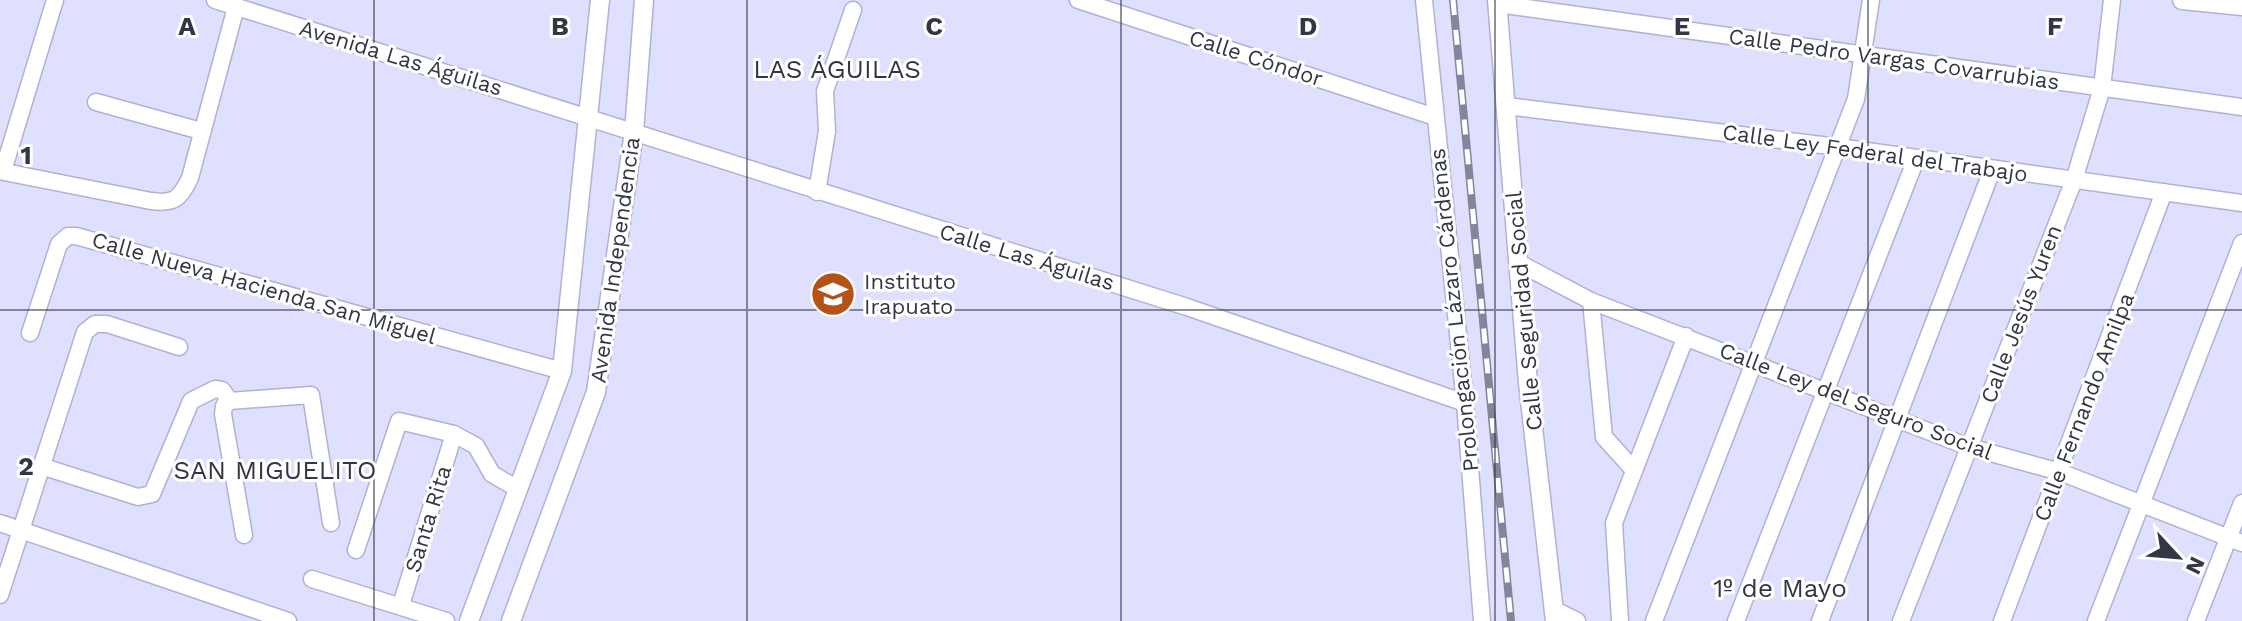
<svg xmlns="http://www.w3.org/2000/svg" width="2242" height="621" viewBox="0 0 2242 621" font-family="'Work Sans',sans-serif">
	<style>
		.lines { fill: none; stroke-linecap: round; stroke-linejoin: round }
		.minor-casing { stroke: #b0b1d5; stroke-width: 19 }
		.tertiary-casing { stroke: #b0b1d5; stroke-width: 21 }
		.minor { stroke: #fff; stroke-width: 16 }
		.tertiary { stroke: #fff; stroke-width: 18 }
		.rail-casing { stroke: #84859a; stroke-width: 8 }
		.rail { stroke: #fff; stroke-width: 5; stroke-dasharray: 15; stroke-linecap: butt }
		.grid { fill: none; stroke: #353644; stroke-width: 2; stroke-opacity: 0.55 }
		.labels { text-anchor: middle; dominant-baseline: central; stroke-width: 6; stroke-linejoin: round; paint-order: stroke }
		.street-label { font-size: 22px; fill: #353644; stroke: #fff }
		.poi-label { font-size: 22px; fill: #353644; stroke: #fff; text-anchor: start }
		.quarter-label { font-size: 26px; fill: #353644; stroke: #fff }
		.grid-label { font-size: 26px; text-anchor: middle; font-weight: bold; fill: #353644; stroke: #fff; stroke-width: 6; stroke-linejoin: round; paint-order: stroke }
	</style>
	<rect width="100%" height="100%" fill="#dfe0fe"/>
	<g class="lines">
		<g class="minor-casing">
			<g id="minor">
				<path d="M215,0l972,307 278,96"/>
				<path d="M1078,0l357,117"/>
				<path d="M1424,0l41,403 17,218"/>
				<path d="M1498,4l744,103"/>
				<path d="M96,102l105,29"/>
				<path d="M1507,106l331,41 404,56"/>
				<path d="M0,171l151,30c23,3 29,-2 39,-23l46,-171"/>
				<path d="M3,171l52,-171"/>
				<path d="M817,192l10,-61 -2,-40 28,-81"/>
				<path d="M1519,263l72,38 378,146 91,25 182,71"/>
				<path d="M1591,301l13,136 30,33"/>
				<path d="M30,333l29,-89 9,-8h8l486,135"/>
				<path d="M44,467l94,30 14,-3 39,-93 24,-12 7,1 8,11"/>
				<path d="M0,523l288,98"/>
				<path d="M244,535l-21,-121 1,-8 6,-5 81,-6 20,128"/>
				<path d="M356,550l43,-129 55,13 22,12 16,28 26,15"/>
				<path d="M312,579l134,42"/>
				<path d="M0,595l85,-263 10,-8h12l72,23"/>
				<path d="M401,605l53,-171"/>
				<path d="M1553,609l24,12"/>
				<path d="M1620,621l-6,-98 72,-187"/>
				<path d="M1654,621l202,-522 15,-99"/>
				<path d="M1736,621l180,-462"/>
				<path d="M1820,621l172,-451"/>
				<path d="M1901,621l173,-441 28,-92 10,-88"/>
				<path d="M2002,621l162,-429"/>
				<path d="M2096,621l146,-378"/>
				<path d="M2196,621l46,-118"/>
			</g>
		</g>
		<g class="tertiary-casing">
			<g id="tertiary">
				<path d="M1497,0l31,383 27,238"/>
				<path d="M2182,0l60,6"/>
				<path d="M469,621l93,-250 38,-371"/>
				<path d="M511,621l85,-229 38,-260 10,-132"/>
			</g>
		</g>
		<use href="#minor" class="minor"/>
		<use href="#tertiary" class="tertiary"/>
		<g class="rail-casing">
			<path id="rail" d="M1453,0l58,621"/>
		</g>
		<use href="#rail" class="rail"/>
	</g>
	<path class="grid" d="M374,0v621M747,0v621M1121,0v621M1495,0v621M1868,0v621M0,310h2242"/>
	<defs>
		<g id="school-disc" transform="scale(2.3)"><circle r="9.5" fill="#b55316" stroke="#fff"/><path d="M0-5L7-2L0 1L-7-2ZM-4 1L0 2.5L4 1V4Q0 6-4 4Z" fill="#fff"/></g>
	</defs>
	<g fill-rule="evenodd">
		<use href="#school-disc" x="833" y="294"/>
	</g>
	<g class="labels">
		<g class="street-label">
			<text transform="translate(401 58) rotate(17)">Avenida Las Águilas</text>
			<text transform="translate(1256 58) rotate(18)">Calle Cóndor</text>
			<text transform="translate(1894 59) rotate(8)">Calle Pedro Vargas Covarrubias</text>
			<text transform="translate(1875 153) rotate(8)">Calle Ley Federal del Trabajo</text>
			<text transform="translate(1027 257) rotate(17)">Calle Las Águilas</text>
			<text transform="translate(615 260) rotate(-82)">Avenida Independencia</text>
			<text transform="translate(264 288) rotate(16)">Calle Nueva Hacienda San Miguel</text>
			<text transform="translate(1454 310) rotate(-96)">Prolongación Lázaro Cárdenas</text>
			<text transform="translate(1524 311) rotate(-95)">Calle Seguridad Social</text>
			<text transform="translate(2021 314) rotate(-69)">Calle Jesús Yuren</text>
			<text transform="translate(1856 401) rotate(21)">Calle Ley del Seguro Social</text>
			<text transform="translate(2084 407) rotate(-69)">Calle Fernando Amilpa</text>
			<text transform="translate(428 519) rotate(-73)">Santa Rita</text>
		</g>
		<g class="poi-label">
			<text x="864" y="281">Instituto<tspan x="864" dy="25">Irapuato</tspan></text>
		</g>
		<g class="quarter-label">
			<text x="837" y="69">LAS ÁGUILAS</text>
			<text x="275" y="470">SAN MIGUELITO</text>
			<text x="1780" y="588">1º de Mayo</text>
		</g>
	</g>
	<g class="grid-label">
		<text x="187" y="35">A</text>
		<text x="560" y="35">B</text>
		<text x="934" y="35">C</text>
		<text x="1308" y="35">D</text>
		<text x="1682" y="35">E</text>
		<text x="2055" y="35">F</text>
		<text x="26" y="164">1</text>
		<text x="26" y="475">2</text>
	</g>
	<g transform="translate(2178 557) rotate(116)" stroke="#ffffff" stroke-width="6" paint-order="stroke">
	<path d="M0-6L14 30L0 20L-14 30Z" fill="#353644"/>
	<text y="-12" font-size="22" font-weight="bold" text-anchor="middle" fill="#353644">N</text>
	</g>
</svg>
